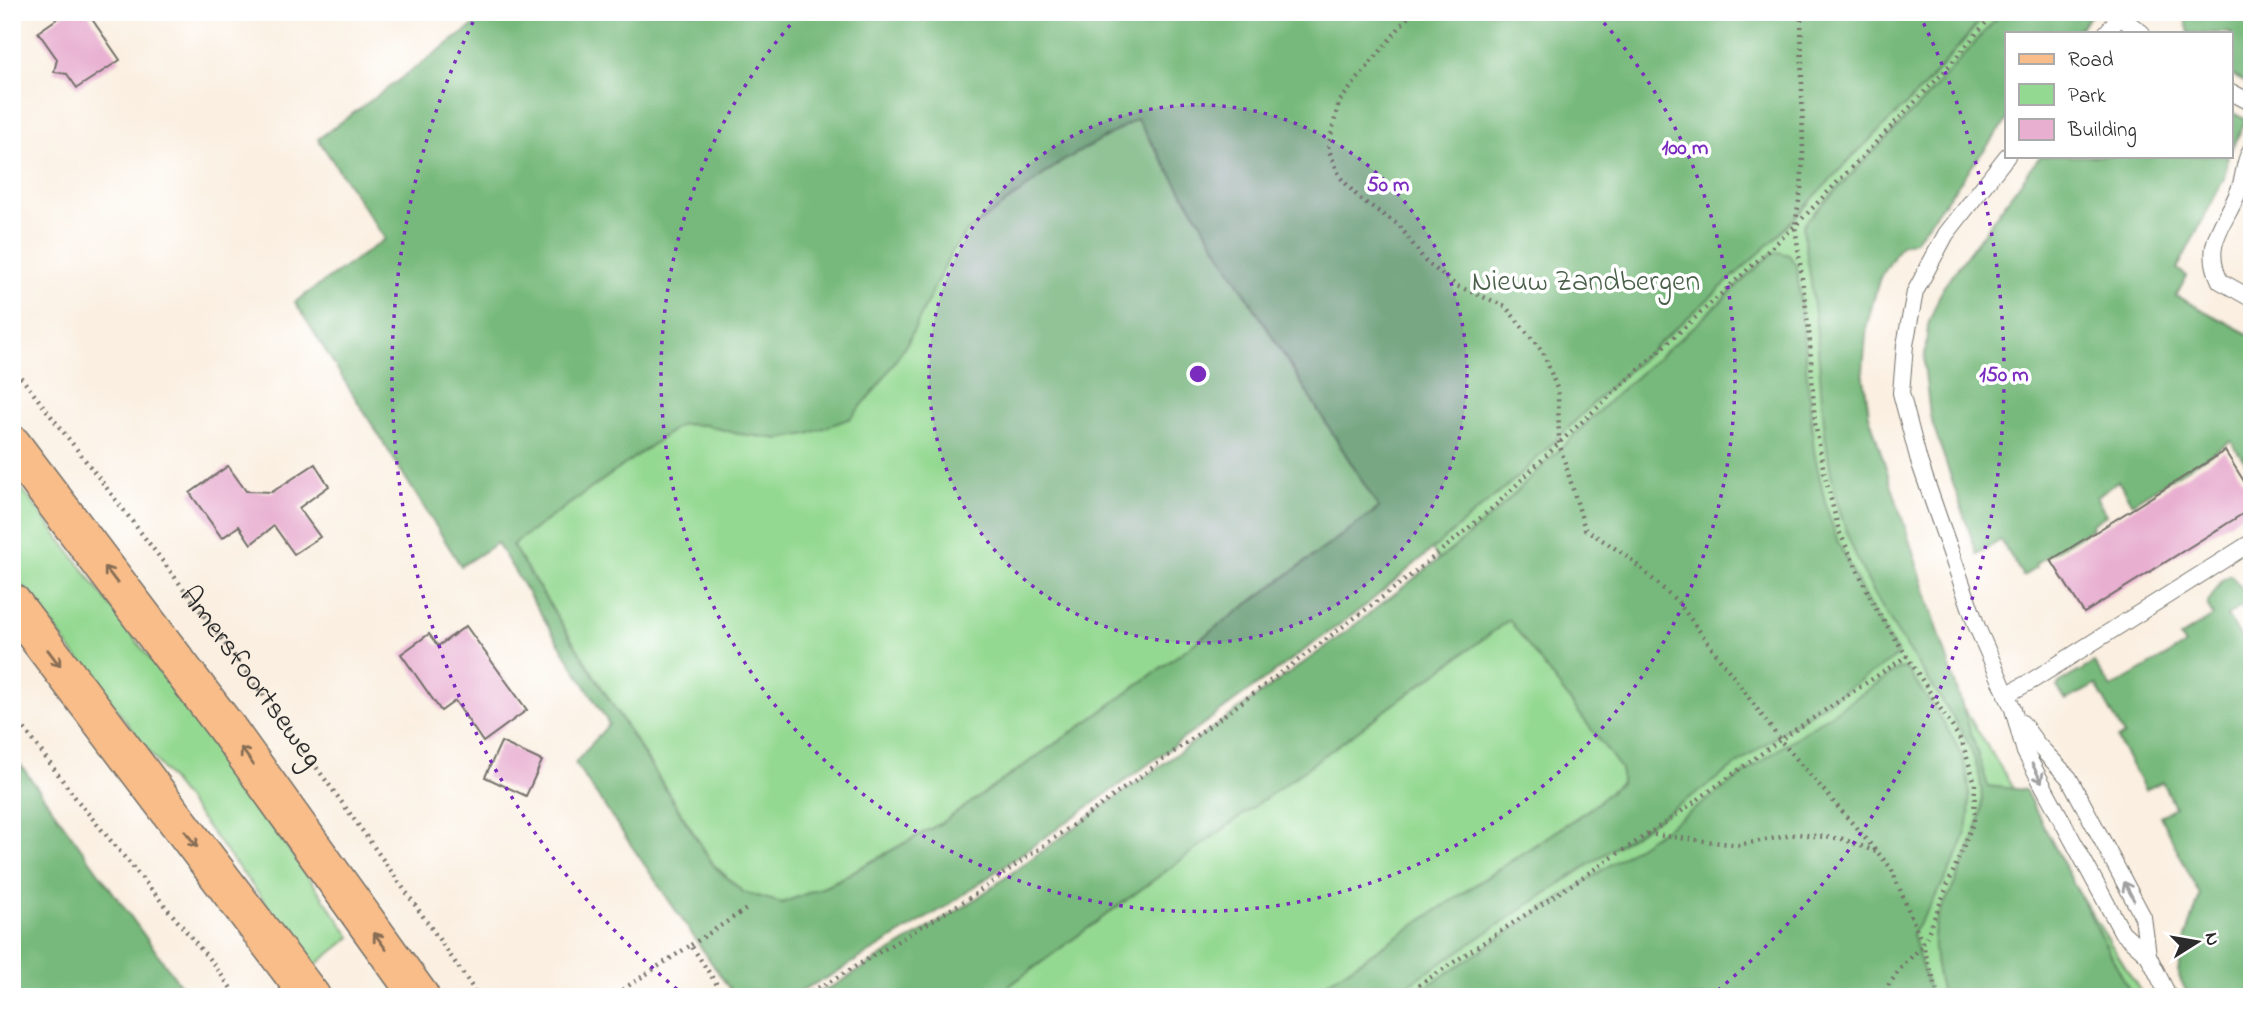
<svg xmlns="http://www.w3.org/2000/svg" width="2264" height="1009" viewBox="0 0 2264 1009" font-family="'Indie Flower',sans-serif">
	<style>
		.green { fill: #94d992; stroke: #60825e; stroke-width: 2 }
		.forest { fill: #77b97c; stroke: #517254; stroke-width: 2; fill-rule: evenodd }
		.building { fill: #e8afd0 }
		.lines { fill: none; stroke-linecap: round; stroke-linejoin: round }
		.service-casing { stroke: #73706a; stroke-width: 18 }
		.primary-casing { stroke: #73706a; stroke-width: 41 }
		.path { stroke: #73706a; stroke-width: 4.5; stroke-dasharray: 2 5; stroke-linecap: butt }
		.service { stroke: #fff; stroke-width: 16 }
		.primary { stroke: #f8bd89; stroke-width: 38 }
		.oneway { stroke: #876d55 }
		.oneway2 { stroke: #a0a0a0 }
		.ring { fill: none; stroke: #7b2cbf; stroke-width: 3.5; stroke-dasharray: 3.5 7 }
		.labels { text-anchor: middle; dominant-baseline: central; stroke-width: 7; stroke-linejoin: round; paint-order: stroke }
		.park-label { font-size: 30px; fill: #4a5f4a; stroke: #fff }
		.street-label { font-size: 30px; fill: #2b2b2b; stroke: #fff }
		.centre { fill: #7b2cbf; stroke: #fff; stroke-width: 3.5 }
		.ring-label { font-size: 21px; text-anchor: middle; font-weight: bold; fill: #7b2cbf; stroke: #fff; stroke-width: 7; stroke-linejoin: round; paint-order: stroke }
	</style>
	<rect width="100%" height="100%" fill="#fff"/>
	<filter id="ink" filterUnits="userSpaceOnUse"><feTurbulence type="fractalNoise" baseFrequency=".0143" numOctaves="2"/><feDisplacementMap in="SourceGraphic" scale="14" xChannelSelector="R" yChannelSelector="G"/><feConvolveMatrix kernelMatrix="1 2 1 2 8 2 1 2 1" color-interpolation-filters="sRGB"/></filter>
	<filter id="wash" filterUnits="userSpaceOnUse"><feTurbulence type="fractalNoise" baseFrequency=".00686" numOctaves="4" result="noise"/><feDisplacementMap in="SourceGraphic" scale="28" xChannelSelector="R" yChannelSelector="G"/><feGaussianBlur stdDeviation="1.57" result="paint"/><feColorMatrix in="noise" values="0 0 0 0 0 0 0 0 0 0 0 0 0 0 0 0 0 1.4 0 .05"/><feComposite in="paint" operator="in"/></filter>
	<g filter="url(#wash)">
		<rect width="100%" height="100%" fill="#faefe0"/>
		<g class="green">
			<path d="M1100,12h967l-60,21 -108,186 -48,121 13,96 70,225 210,336h-785l233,-190 -286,190h-312l492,-361z"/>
			<path d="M1137,119l242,389 -281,206 -155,108 -116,64 -45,17 -39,-11 -29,-27 -202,-320 169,-121 24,1 34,9 192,-142 21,-41 15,-19 91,-68z"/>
			<path d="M12,476c116,151 229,305 339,461l-37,29 -302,-393z"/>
		</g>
		<g class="forest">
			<path d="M492,12h1496l-64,75 -79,77 -71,76 -167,150 -87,85 -155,131 -226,165 -189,133 -120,72 -42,21h-53l-160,-234 34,-39 -112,-181 -36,23 -166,-264 90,-63 -67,-100zM1137,119l242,389 -281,206 -155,108 -116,64 -45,17 -39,-11 -30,-27 -201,-320 169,-121 24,1 34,9 41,5 28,-5 43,-16 26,-30 31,-46 44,-91 15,-19 91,-68z"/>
			<path d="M2002,12h92l-18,21h-69v87l-92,121 -14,4 -22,35 -12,44 -4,46 6,45 119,371 37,4 108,207h-190c-6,-23 -13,-51 -7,-74 3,-12 11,-24 16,-34 28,-59 44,-89 13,-152 -39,-65 -89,-126 -116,-198 -27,-72 -26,-140 -33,-215 -3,-31 -8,-63 -13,-95l2,-7 121,-124z"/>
			<path d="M2183,12h69v74l-21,-11v-42h-42z"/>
			<path d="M2231,112l15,8 -15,30z"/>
			<path d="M2040,156h188l-4,23 -47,90 10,7 -11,20 76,40v137l-21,-32 -99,62 -14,-22 -22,16 10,18 -15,10 1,3 -57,36 2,3 -14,9 -22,-36 -24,14 -47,-138 -6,-52 4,-39 14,-36z"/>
			<path d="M1777,252l12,3 8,12 17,184 12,56 12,35 27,56 32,55 -1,4 -105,69 -96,68 -305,203h-84l284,-188 31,-27v-13l-112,-149 -515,377h-186l27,-12 135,-82 368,-265 114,-89 44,-37 119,-117 83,-72 73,-69z"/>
			<path d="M2231,575l20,25 -24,16 25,37v344h-63l-11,-23 2,-18 20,-61 -40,-79 15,-9 -13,-25 -17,8 -28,-51 7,-4 -28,-50 -30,15 -9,-13 2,-4 35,-20 17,25 74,-43 -5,-8 33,-21 -6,-12 15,-24z"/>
			<path d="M1904,668l5,4c16,24 34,47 47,72 13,23 16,54 12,79 -4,27 -39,87 -56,111l19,63h-520l288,-191 84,-60 116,-77z"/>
			<path d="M12,753l177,244h-177z"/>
		</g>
		<g id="blocks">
			<g class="building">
				<path d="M67,12h20l33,48 -43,28 -10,-14 -13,-2 3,-13 -19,-27z"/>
				<path d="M2225,451l27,43v14l-168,105 -33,-53z"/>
				<path d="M315,464l14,22 -30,22 21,29 -26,17 -20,-28 -23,18 -12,-18 -17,12 -32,-45 38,-27 18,25 26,1z"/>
				<path d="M466,626l61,84 -44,32 -28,-41 -14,10 -40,-57 28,-20 9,12z"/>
				<path d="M501,742l41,19 -16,35 -41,-19z"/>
			</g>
		</g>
	</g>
	<g filter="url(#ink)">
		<use href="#blocks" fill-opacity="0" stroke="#73706a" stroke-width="2"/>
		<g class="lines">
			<g class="service-casing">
				<g id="service">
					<path d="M2120,17l22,16"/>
					<path d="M2106,33l18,-21"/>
					<path d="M2231,92l21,11"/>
					<path d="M2252,148c-8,12 -7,23 -11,36 -11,37 -41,56 -21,97l32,18"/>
					<path d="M2007,156l-61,78 -31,58 -10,53 -4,48 18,68 18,52 40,114 36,82 12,43 97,180 26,23"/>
					<path d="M2006,695l27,-15 219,-138"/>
					<path d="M2022,723l15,21 32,34 74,139 5,38 21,42"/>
				</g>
			</g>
			<g class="primary-casing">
				<g id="primary">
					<path d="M12,445l216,285 192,267"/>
					<path d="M12,603l299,394"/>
				</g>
			</g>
			<g class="path">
				<path d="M1412,12l-73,90 -11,46 12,29 20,22 39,26 26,36 32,25 48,20 38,46 15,39 1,52 26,86 42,27 51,46 102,138 111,128 32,77 -22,23 -21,29"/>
				<path d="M1801,12l2,144 -2,32 -6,38 14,104 6,93 9,49 15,59 36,76 87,135 13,41 -1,38 -51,124 16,52"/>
				<path id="s1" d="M12,366c161,206 319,415 467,631"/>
				<path d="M12,712l65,88 138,166 22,31"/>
				<path d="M1647,834l91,11 60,-11 45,5 36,14"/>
				<path d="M691,945l57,-37"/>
				<path d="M611,997l80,-52 34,52"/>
				<path d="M799,997l29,-14 143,-86 137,-97 138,-101 154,-115 53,-43 44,-37 62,-61 236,-217 147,-152 53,-62"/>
				<path d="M1401,997l274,-181 105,-76 127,-84"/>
			</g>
			<use href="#service" class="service"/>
			<use href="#primary" class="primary"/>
		</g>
		<defs><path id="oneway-shaft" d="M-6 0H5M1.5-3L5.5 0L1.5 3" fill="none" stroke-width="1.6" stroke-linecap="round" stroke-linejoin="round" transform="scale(1.75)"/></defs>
		<g class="oneway">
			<use href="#oneway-shaft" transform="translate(111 575) rotate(-127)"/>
			<use href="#oneway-shaft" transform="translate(54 658) rotate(53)"/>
			<use href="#oneway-shaft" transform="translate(247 756) rotate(-126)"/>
			<use href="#oneway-shaft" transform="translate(191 839) rotate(53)"/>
			<use href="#oneway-shaft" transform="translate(380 941) rotate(-126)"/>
		</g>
		<g class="oneway2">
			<use href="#oneway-shaft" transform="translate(2037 773) rotate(62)"/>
			<use href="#oneway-shaft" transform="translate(2129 891) rotate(-118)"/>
		</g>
	</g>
	<circle cx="1198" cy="374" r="269" fill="#7b2cbf" fill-opacity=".12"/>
	<g class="ring">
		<circle cx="1198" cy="374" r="269"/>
		<path d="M1597 15A537 537 0 1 1 799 15"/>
		<path d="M685 996A806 806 0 0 1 477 14M1919 14A806 806 0 0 1 1711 996"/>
	</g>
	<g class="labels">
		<g class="park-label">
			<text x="1586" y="283">Nieuw Zandbergen</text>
		</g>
		<g class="street-label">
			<text stroke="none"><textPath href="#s1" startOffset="392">Amersfoortseweg</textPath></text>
		</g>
	</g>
	<circle cx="1198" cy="374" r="10" class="centre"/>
	<g class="ring-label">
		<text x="1685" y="154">100 m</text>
		<text x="1388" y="191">50 m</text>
		<text x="2004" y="381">150 m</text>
	</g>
	<rect width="2264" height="1009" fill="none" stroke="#fff" stroke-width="42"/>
	<rect x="2005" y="32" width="228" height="126" fill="#ffffff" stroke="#aaaaaa" stroke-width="2"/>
	<rect x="2019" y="54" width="35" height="10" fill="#f8bd89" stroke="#aaaaaa" stroke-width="2"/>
	<text x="2068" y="66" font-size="21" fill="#2b2b2b">Road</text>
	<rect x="2019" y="84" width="35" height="21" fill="#94d992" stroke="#aaaaaa" stroke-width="2"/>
	<text x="2068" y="102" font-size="21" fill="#2b2b2b">Park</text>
	<rect x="2019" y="119" width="35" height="21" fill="#e8afd0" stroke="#aaaaaa" stroke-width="2"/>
	<text x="2068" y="136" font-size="21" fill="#2b2b2b">Building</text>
	<g transform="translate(2197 942) rotate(79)" stroke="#ffffff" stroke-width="5" paint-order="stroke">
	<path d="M0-5L12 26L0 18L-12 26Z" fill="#2b2b2b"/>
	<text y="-10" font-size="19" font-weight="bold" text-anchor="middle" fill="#2b2b2b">N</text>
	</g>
</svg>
